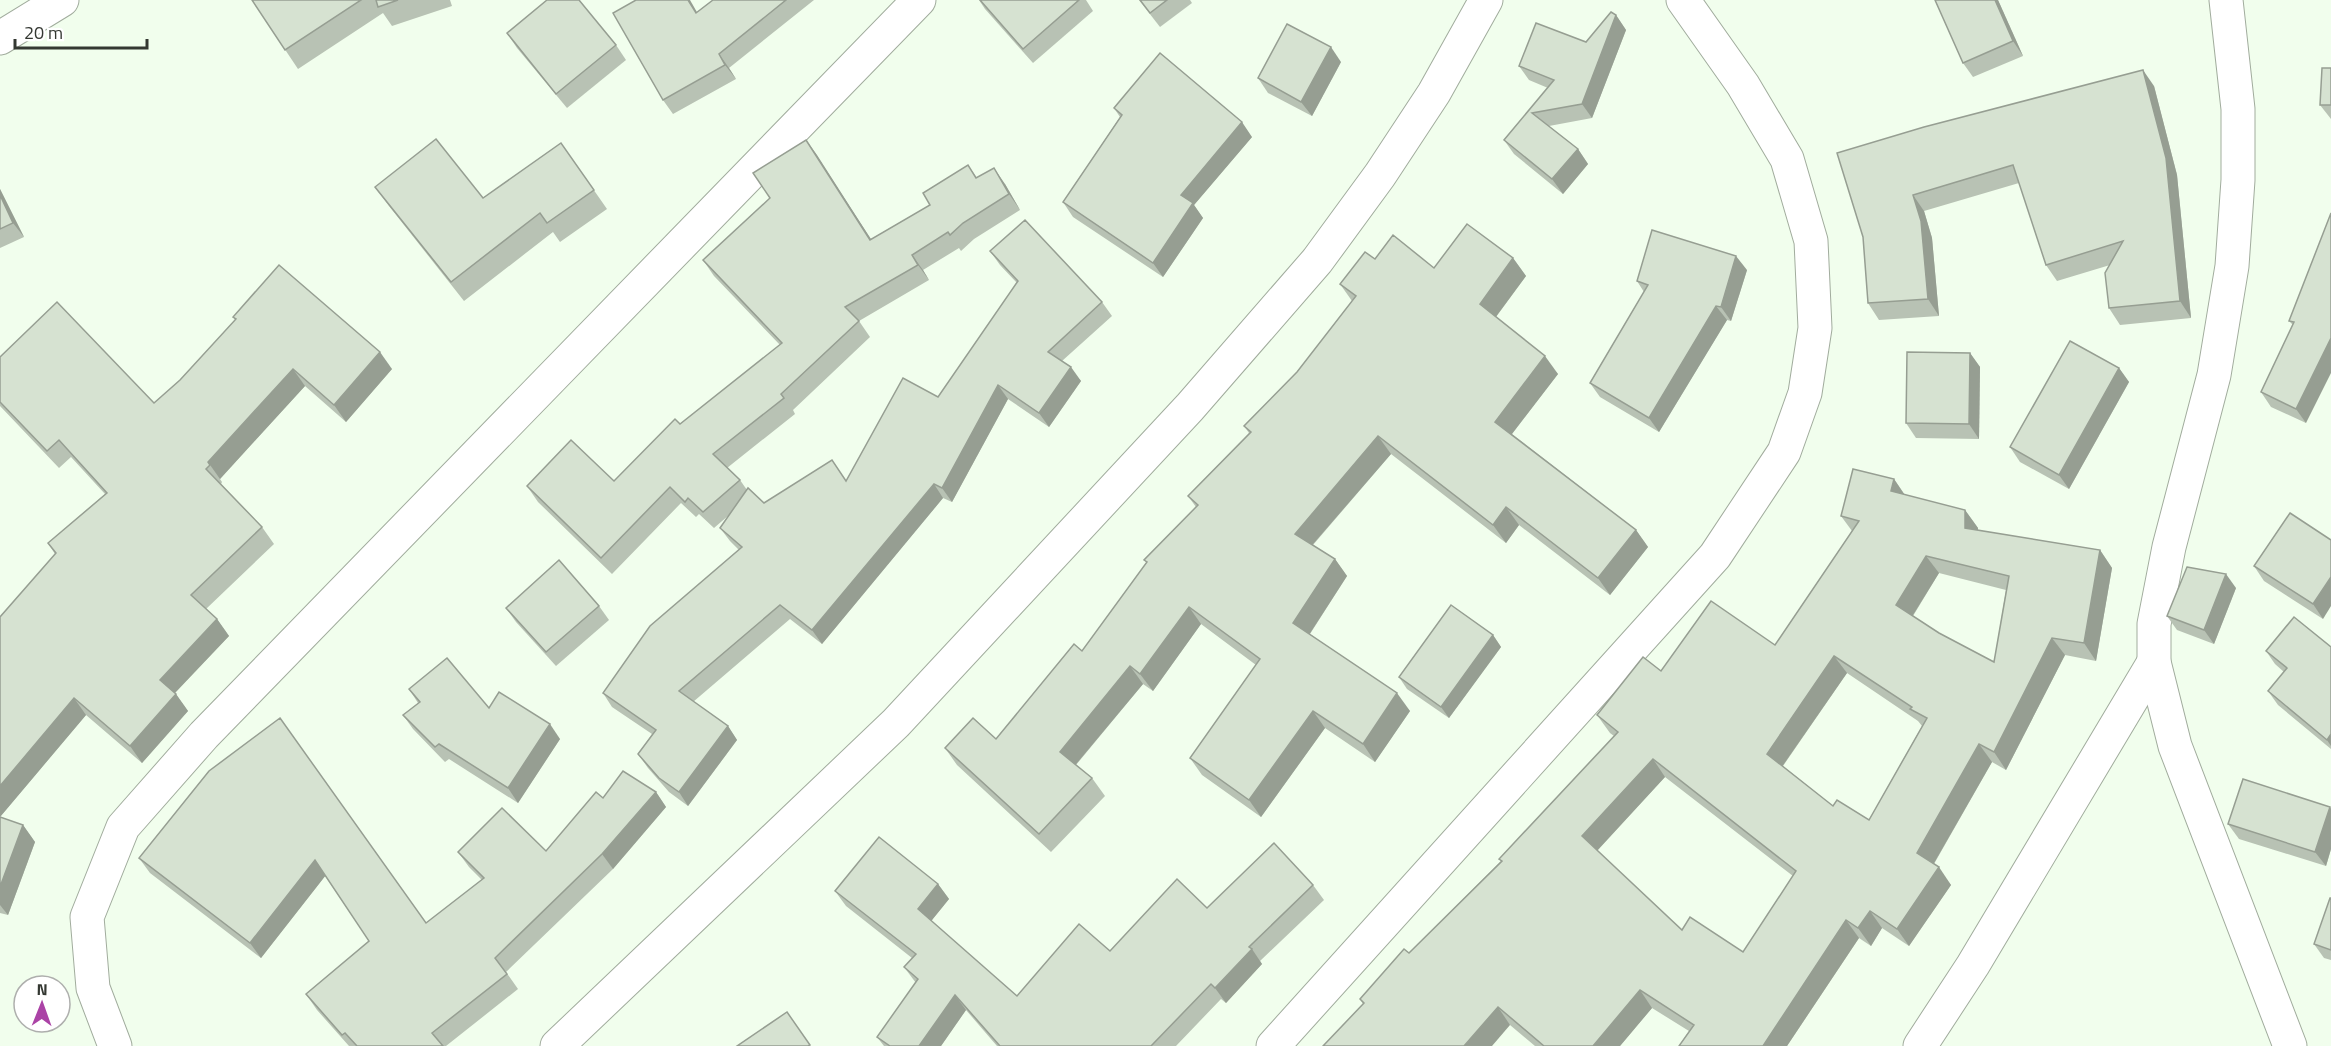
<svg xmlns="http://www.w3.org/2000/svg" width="2331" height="1046" viewBox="0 0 2331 1046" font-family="'Titillium Web',sans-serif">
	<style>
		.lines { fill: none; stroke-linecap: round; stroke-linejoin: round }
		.street-casing { stroke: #a1ac9d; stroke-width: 35 }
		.street { stroke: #fff; stroke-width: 33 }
		.wall { fill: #b8c2b4; fill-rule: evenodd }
		.shaded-wall { fill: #969e92 }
		.building { fill: #d6e2d1; stroke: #969e92; stroke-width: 1.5; fill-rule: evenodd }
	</style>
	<rect width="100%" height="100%" fill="#f1feed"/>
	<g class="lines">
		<g class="street-casing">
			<g id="street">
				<path d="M2226,0l12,109v71l-6,86 -18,109 -45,172 -15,77v38l21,84 115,300"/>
				<path d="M0,38l62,-38"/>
				<path d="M115,1046l-22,-58 -6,-71 36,-90 81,-92 715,-735"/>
				<path d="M557,1046l339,-323 294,-316 127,-146 63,-86 54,-82 52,-93"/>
				<path d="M1273,1046l442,-490 69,-104 21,-59 10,-65 -4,-87 -24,-82 -44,-74 -60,-85"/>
				<path d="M1920,1046l53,-81 181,-303"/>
			</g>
		</g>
		<use href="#street" class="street"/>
	</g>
	<g class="wall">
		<path d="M252,0h198l2,6 -60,20 -9,-13 -85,56z"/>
		<path d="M713,0h101l-85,68 7,11 -63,35 -10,-14 34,-88z"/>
		<path d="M979,0h107l7,11 -60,52 -48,-54z"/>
		<path d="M1139,0h51l2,3 -32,24z"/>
		<path d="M1935,0h63l25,56 -50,21 -10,-14z"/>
		<path d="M1616,15l10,15 -34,88 -43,8 29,23 10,15 -25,30 -49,-40 -10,-14 44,-52 -19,-8 -10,-14 67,-24z"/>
		<path d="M507,33l109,12 10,15 -59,48 -50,-60z"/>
		<path d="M1341,62l-29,54 -44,-23 -10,-15z"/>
		<path d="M2331,68v51l-11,-14z"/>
		<path d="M2154,86l23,89 14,143 -71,7 -11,-17 1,-43 -53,16 -11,-16 -27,-82 -95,28 8,27 7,78 -60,4 -11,-17 -5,-66 -26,-84z"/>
		<path d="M1114,108l138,29 -58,68 9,13 -40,59 -90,-60 -10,-15 57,-85z"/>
		<path d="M806,140l65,99 59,-34 38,-40 9,13 28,6 15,26 -46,29 -13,12 -2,-3 -36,22 6,10 -70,41 11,16 -77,73 2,4 -68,54 13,12 7,10 17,13 82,-22 92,-84 79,-114 -17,-18 -10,-14 112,51 10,14 -50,45 19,20 -32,46 -41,-28 -56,103 -9,-4 -121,146 -32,-25 -97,83 35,24 9,14 -49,66 -19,-14 -21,-24 -10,-14 14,-20 -40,-27 -9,-14 136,-143 -9,-9 -10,-13 9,-13 -15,13 -15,-14 -3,3 -15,-14 -69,71 -74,-72 -11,-16 87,-5 66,-57 100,-79 -66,-69 -11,-16 67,-62z"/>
		<path d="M561,143l46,66 -47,33 -7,-10 -89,69 -75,-95 -14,-19 108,11z"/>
		<path d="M0,189l24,48 -24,11z"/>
		<path d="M2331,213l-25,210 -35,-16 -10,-15 32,-67 -4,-4z"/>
		<path d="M1513,258l13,18 -30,41 62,57 -46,60 124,96 12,17 -38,48 -91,-70 -13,18 -115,-89 -78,91 22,14 12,17 -37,58 100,77 -35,51 -50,-34 -64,89 -59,-42 -12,-17 66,-93 -55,-41 -48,67 -10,-7 -67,81 16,13 13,18 -54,56 -94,-87 -12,-17 51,-9 86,-88 65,-88 -3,-3 52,-53 -8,-11 61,-63 -5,-7 53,-54 55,-71 -12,-17 35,-25 59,9z"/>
		<path d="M1747,270l-16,51 -4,-1 -68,112 -59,-35 -10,-14 54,-91 -7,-11z"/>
		<path d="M233,317l159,52 -46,53 -41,-36 -85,93 2,3 -1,2 41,43 12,17 -68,65 11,10 12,17 -54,57 13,18 -46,52 -56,-48 -86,102 23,8 12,17 -27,73 -8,-2v-296l55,-63 -7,-11 57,-49 -34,-37 -12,11 -59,-62v-49l154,46 26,-23 55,-60z"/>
		<path d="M1970,353l10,14 -1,72 -63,-1 -10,-15z"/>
		<path d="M2119,368l10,14 -60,107 -49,-27 -10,-15z"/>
		<path d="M1894,479l11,16 60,15 13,18 -1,2 123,20 12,18 -16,93 -31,-6 -59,115 -14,-8 -58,102 17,21 -42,61 -27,-18 -11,18 -12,-8 -72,108h-108l10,-15 -37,-23 -32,38h-85l-25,-21 -147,-21 -3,-5 49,-46 92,-92 -2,-2 115,-123 -4,-3 -13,-18 64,-44 114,-26 77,-114 -11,-15zM1939,573l67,17 -12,72 -55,-29 -26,-17zM1847,673l71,48 4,5 -53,94 -36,-14 -50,-40zM1665,777l128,99 -50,76 -61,-22 -85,-79z"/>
		<path d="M2290,513l33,106 -59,-38 -10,-15z"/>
		<path d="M2236,588l-22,56 -37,-14 -10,-14z"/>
		<path d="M599,606l10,14 -53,46 -40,-44 -10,-14z"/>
		<path d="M1493,635l8,12 -52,71 -42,-29 -8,-12z"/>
		<path d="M2331,647v102l-53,-44 -10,-14 16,-19 -9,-8 -9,-13z"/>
		<path d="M409,689l80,19 71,31 -42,64 -69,-44 -4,3 -32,-33 -10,-14 15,-12z"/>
		<path d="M209,771l217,152 56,-43 -13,-13 -11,-15 88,-1 57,-53 53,-6 10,15 -53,62 -107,103 12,17 -72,57h-97l-32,-36 -11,-16 63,-53 -44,-65 -64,82 -111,-85 -11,-15z"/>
		<path d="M2330,807l1,2v40l-5,17 -87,-27 -11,-15z"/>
		<path d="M938,884l11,15 -18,22 86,75 93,-45 97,-43 106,-23 11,15 -64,61 2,3 -36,39 -5,-4 -45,47h-179l-31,-36 -25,36h-57l-7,-9 39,-54 -12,-16 8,-9 -66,-52 -11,-15z"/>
		<path d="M2331,898v62l-7,-2 -10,-14z"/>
	</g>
	<g class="shaded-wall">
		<path d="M688,0h2l16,28 -10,-15z"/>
		<path d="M1995,0h3l25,56 -10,-15z"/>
		<path d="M1616,15l10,15 -34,88 -10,-14z"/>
		<path d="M1331,47l10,15 -29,54 -11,-14z"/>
		<path d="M719,54l10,14 7,11 -11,-14z"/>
		<path d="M2143,70l11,16 23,89 14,143 -11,-17z"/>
		<path d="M1242,122l10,15 -58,68 9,13 -40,59 -10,-14 28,-68z"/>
		<path d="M806,140l11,15 64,100 -11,-15z"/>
		<path d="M1578,149l10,15 -25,30 -11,-15z"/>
		<path d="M994,168l11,16 15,26 -11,-16z"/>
		<path d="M0,189l24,48 -11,-14 -13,-28z"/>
		<path d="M1913,195l11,16 8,27 7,78 -11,-17z"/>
		<path d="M912,255l11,15 6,10 -11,-15z"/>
		<path d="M1736,256l11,14 -16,51 -10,-14z"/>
		<path d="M1513,258l13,18 -34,46 -12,-18z"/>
		<path d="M1716,306l11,14 -68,112 -10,-14z"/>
		<path d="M2331,338v35l-25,50 -10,-14z"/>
		<path d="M380,352l12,17 -46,53 -12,-17z"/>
		<path d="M1970,353l10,14 -1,72 -10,-15z"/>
		<path d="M1545,356l13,18 -50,65 -13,-17z"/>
		<path d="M1071,367l10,14 -32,46 -10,-14z"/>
		<path d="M2119,368l10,14 -60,107 -10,-14z"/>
		<path d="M293,369l12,17 -85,93 -12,-17z"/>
		<path d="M998,385l10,14 -56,103 -10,-14z"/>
		<path d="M1378,436l13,18 -84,97 -12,-17z"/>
		<path d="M1894,479l12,18 -15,-6z"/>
		<path d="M934,484l9,14 -121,146 -10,-14z"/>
		<path d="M1506,507l13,18 -13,18 -13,-18z"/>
		<path d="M1965,510l13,18 -1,18 -12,-18z"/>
		<path d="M1636,530l12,17 -38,48 -12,-17z"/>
		<path d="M2100,550l12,18 -16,93 -12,-18z"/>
		<path d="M1926,556l13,17 -31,50 -12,-18z"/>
		<path d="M1335,559l12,17 -42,65 -12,-18z"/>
		<path d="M2226,574l10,14 -22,56 -10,-14z"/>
		<path d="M2331,577v29l-8,13 -10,-15z"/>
		<path d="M1189,607l12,17 -48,67 -13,-17z"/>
		<path d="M217,619l12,17 -58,61 -11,-17z"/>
		<path d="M1493,635l8,12 -52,71 -8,-11z"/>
		<path d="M2052,638l13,17 -59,115 -12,-18z"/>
		<path d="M1834,656l13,17 -68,98 -12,-17z"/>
		<path d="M1130,666l13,18 -71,85 -12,-17z"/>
		<path d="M1397,693l13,18 -35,51 -12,-18z"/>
		<path d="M176,694l12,17 -46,52 -12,-17z"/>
		<path d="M74,698l12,17 -86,102v-31z"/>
		<path d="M1313,711l12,17 -64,89 -12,-17z"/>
		<path d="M550,724l10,15 -42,64 -10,-15z"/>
		<path d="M728,726l9,14 -49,66 -9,-14z"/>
		<path d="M2331,734v12l-4,-6z"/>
		<path d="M1979,744l13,18 -62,108 -13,-17z"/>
		<path d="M1653,759l12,18 -71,77 -12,-18z"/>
		<path d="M656,792l10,15 -53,62 -11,-15z"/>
		<path d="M2330,807l1,2v40l-5,17 -11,-14z"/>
		<path d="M23,825l12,17 -27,73 -8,-10v-18z"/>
		<path d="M315,860l11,15 -65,83 -11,-15z"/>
		<path d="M1939,867l12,18 -42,61 -12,-17z"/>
		<path d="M938,884l11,15 -21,26 -10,-16z"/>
		<path d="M1870,911l12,17 -11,18 -13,-18z"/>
		<path d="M1846,920l13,18 -72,108h-24z"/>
		<path d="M1252,949l10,15 -36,39 -11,-15z"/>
		<path d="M1640,990l12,18 -32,38h-27z"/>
		<path d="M955,995l11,15 -25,36h-22z"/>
		<path d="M1498,1007l12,18 -18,21h-28z"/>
	</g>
	<g class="building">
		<path d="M252,0h109l-76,50z"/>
		<path d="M376,0h22l-20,7z"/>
		<path d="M547,0h32l37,45 -60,49 -49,-61z"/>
		<path d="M636,0h52l8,13 17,-13h73l-67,54 6,11 -62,35 -50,-87z"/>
		<path d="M980,0h99l-56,49z"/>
		<path d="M1140,0h27l-17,13z"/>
		<path d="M1935,0h60l18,41 -50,22z"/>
		<path d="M1611,12l5,3 -34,89 -50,9 46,36 -26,30 -48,-39 50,-60 -35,-14 17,-43 50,19z"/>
		<path d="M1287,24l44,23 -30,55 -43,-24z"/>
		<path d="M1160,53l82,69 -61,73 12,8 -40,60 -90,-61 59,-87 -8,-7z"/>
		<path d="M2322,68h9v37h-11z"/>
		<path d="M2143,70l23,88 14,143 -71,7 -4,-35 18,-32 -77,24 -33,-100 -100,30 8,26 7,78 -60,4 -5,-66 -26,-84 87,-26z"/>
		<path d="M436,139l47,59 78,-55 33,47 -47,33 -7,-10 -89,69 -76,-95z"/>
		<path d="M806,140l64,100 60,-35 -7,-12 45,-28 8,13 18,-10 15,26 -46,29 -13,12 -2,-3 -36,23 6,10 -73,42 14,14 -78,73 3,4 -71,56 27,26 -37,32 -15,-14 -3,4 -15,-15 -69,71 -74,-72 44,-46 43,41 61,-62 5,5 102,-81 -79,-83 67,-62 -17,-25z"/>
		<path d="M0,195l13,28 -13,6z"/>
		<path d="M2331,213v125l-35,71 -35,-17 33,-70 -5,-1z"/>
		<path d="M1025,220l77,82 -54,50 23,15 -32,46 -41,-28 -56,103 -8,-4 -122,146 -32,-25 -101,86 49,35 -49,66 -20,-14 -21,-24 18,-24 -53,-37 47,-67 92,-79 -22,-19 28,-40 16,15 68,-43 14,21 57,-103 35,19 80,-116 -28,-30z"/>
		<path d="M1467,224l46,34 -33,46 65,52 -50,66 141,108 -38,48 -92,-71 -13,18 -115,-89 -83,98 40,25 -42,64 104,70 -34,51 -50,-33 -64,89 -59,-42 70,-99 -71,-52 -49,67 -10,-8 -70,86 32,26 -53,56 -94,-86 28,-30 23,21 78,-95 8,7 65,-89 -3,-2 54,-55 -10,-9 63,-64 -7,-6 53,-54 59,-76 -16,-12 25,-32 10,7 18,-24 41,33z"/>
		<path d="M1652,230l84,26 -15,51 -5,-1 -67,112 -59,-35 58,-98 -11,-4z"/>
		<path d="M279,265l101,87 -46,53 -41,-36 -85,93 2,3 -4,4 56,58 -71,68 26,24 -57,61 16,14 -46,52 -56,-48 -74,88v-169l56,-64 -8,-10 59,-50 -48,-53 -12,11 -47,-49v-45l57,-55 97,101 26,-23 56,-61 -3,-2z"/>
		<path d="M2070,341l49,27 -60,107 -49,-28z"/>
		<path d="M1907,352l63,1 -1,71 -63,-1z"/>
		<path d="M1853,469l41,10 -3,12 74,19v18l135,22 -16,93 -32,-5 -58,114 -15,-8 -62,109 22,14 -42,62 -27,-18 -12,17 -12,-8 -83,126h-84l15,-21 -54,-35 -47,56h-49l-46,-39 -34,39h-141l41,-43 -4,-4 44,-50 5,4 93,-92 -3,-2 119,-127 -21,-17 46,-58 18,14 50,-70 64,44 84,-124 -18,-5zM1926,556l83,20 -15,86 -55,-29 -43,-28zM1834,656l78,51 -2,2 17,9 -58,102 -32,-20 -4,6 -66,-52zM1653,759l143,112 -53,81 -53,-35 -8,13 -100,-94z"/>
		<path d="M2290,513l41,27v37l-18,27 -59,-38z"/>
		<path d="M559,560l40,46 -53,46 -40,-44z"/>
		<path d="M2187,567l39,7 -22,56 -37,-14z"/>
		<path d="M1451,605l42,30 -52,72 -42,-30z"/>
		<path d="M2294,617l37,30v87l-4,6 -59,-49 19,-23 -21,-17z"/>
		<path d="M447,658l42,50 10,-16 51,32 -42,64 -69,-44 -4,3 -32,-32 17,-13 -11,-13z"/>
		<path d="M280,718l146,205 58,-45 -26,-26 44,-44 44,43 50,-59 7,6 20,-27 33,21 -54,62 -107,104 12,16 -75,59 11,13h-86l-12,-13 -3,2 -36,-41 63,-53 -54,-81 -65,83 -111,-85 70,-87z"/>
		<path d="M2243,779l87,28 -15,45 -87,-28z"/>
		<path d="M0,817l23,8 -23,62z"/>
		<path d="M879,837l59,47 -20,25 99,87 62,-72 31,27 67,-72 30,29 67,-65 39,42 -64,62 3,2 -37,39 -4,-4 -60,62h-151l-45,-51 -36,51h-29l-13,-9 41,-58 -14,-12 12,-13 -81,-63z"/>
		<path d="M2330,898h1v52l-17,-6z"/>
		<path d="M787,1012l23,33 -2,1h-71z"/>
	</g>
	<g transform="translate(42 1004) rotate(1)"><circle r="28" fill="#ffffff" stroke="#aeafad" stroke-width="1.5"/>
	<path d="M0-4.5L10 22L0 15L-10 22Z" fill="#ab43a6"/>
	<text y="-9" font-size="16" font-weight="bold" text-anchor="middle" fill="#343832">N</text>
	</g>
	<path d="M15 39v9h132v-9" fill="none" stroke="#343832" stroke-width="3"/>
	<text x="24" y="39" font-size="18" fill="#343832" stroke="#ffffff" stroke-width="4.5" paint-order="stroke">20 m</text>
</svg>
